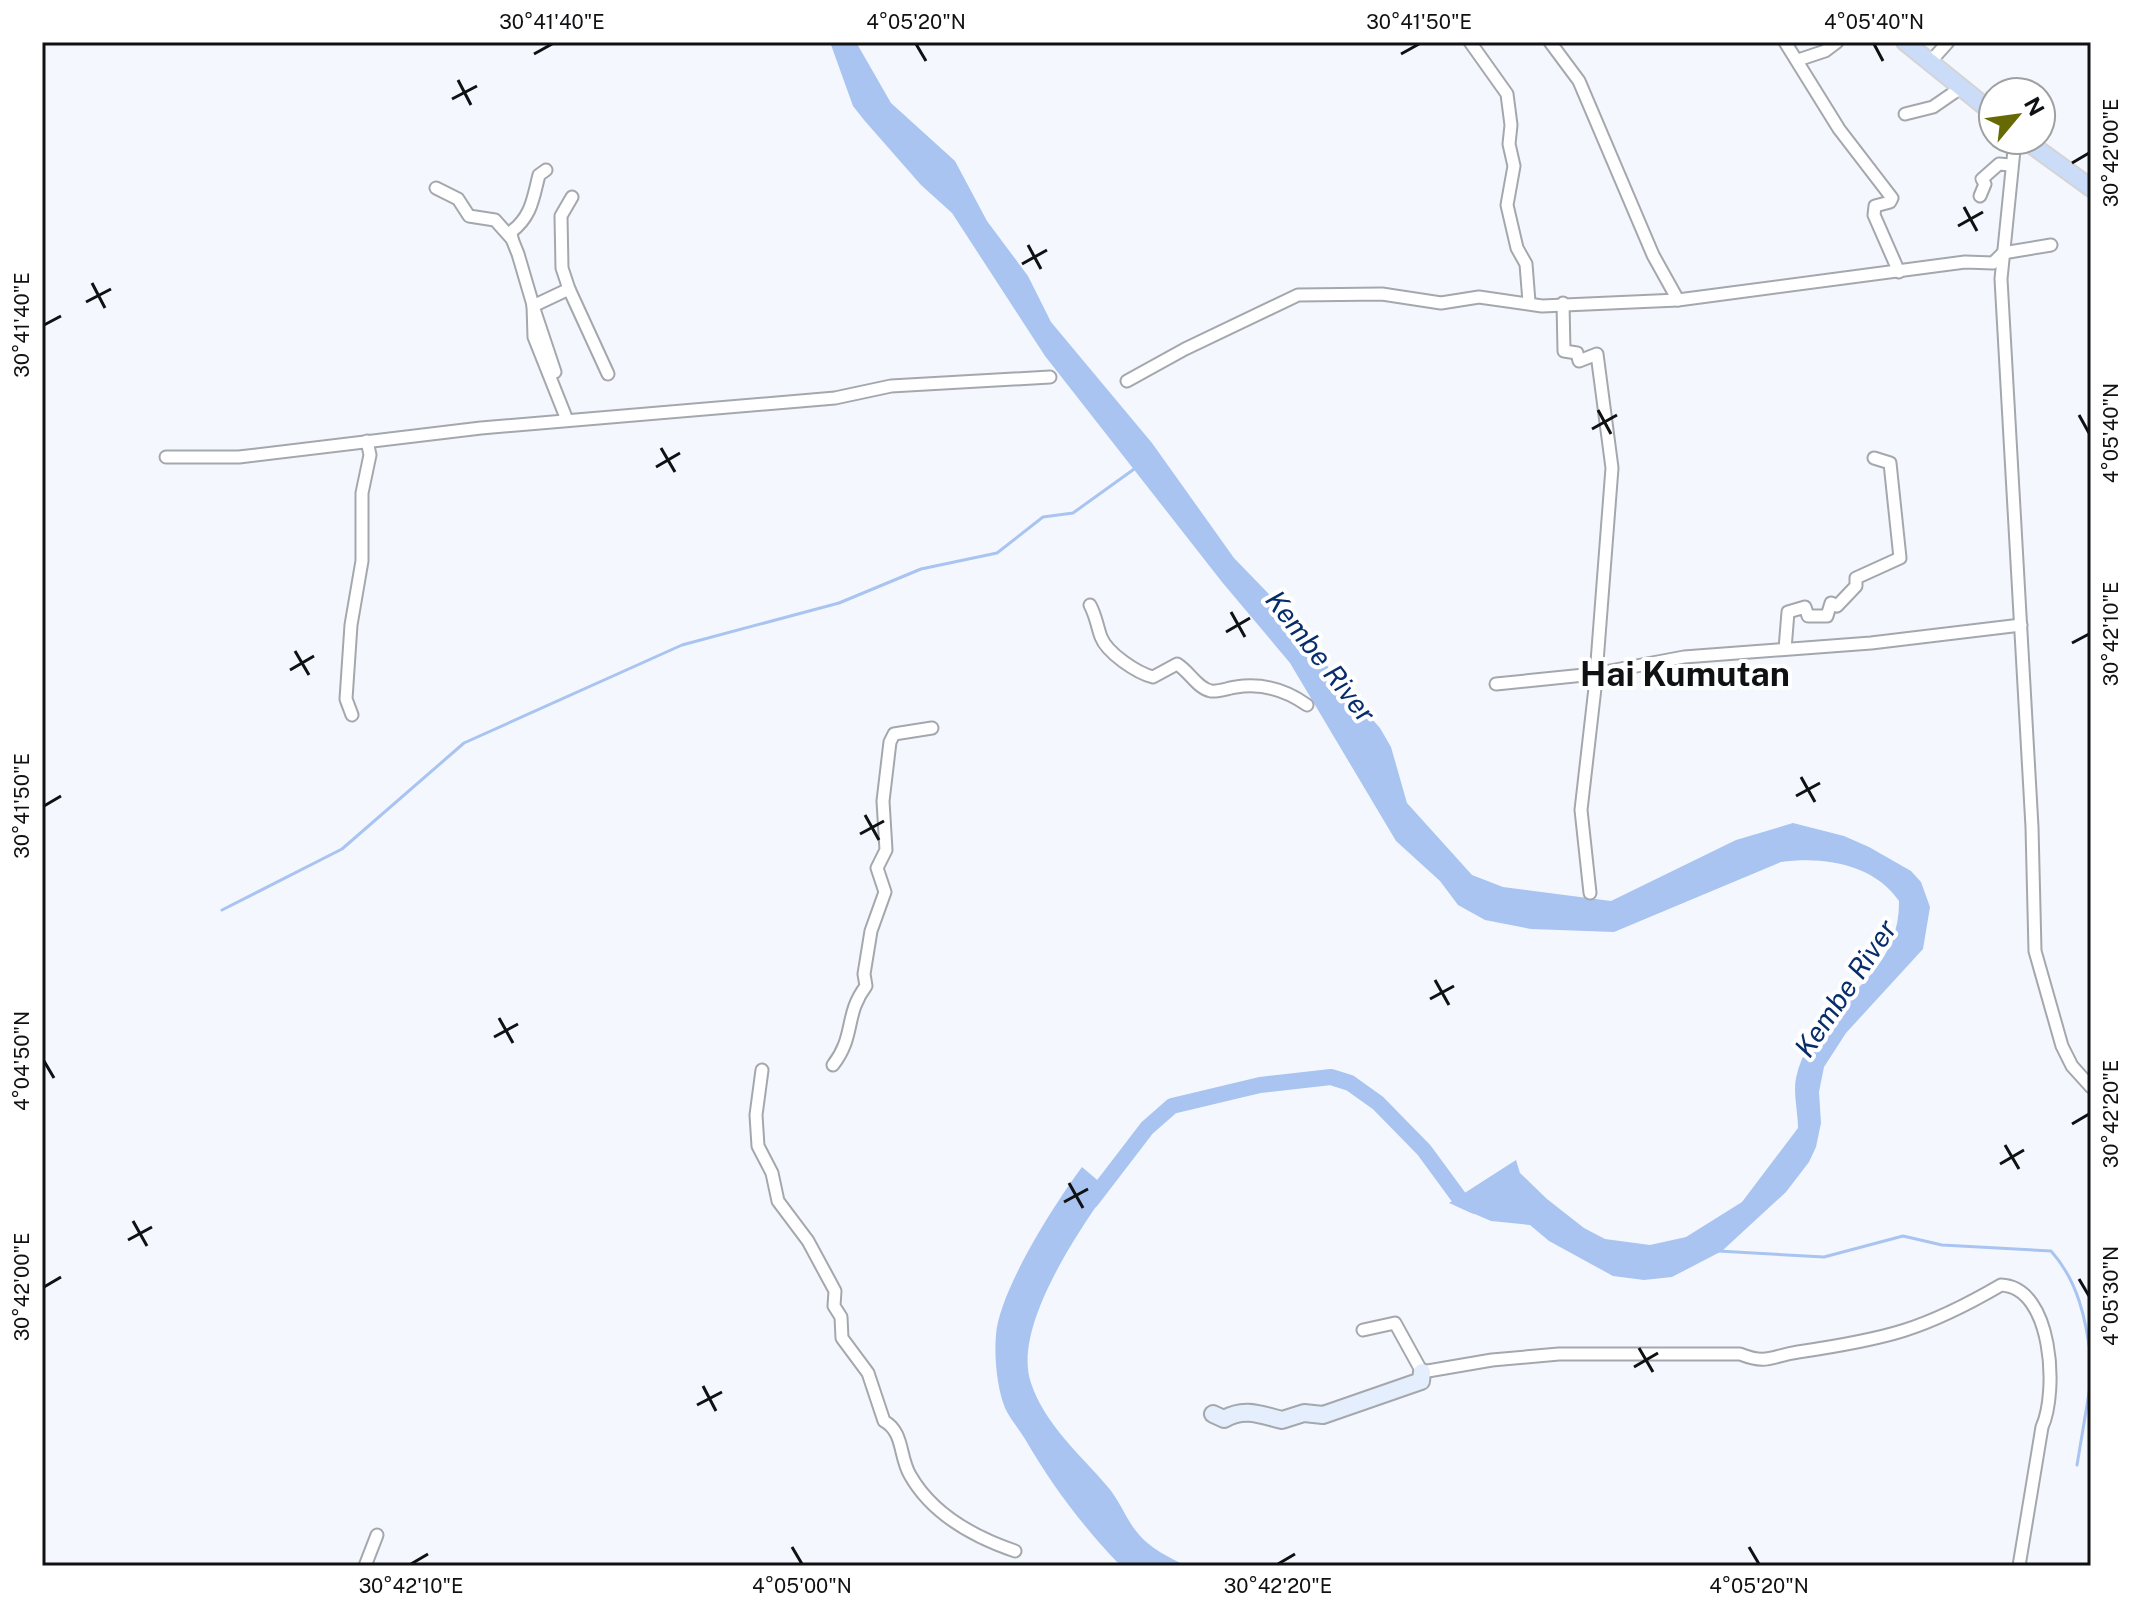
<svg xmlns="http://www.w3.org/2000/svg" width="2133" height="1608" viewBox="0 0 2133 1608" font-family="'Public Sans',sans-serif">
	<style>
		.water { fill: #a9c4f1 }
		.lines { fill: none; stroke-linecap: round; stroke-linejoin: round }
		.stream { stroke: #a9c4f1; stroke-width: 3 }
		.river { stroke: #a9c4f1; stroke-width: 16 }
		.street-casing { stroke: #a4a8ad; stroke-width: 15 }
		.secondary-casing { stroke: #a4a8ad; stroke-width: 20 }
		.primary-casing { stroke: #d4d4d5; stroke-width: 20 }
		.street { stroke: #fff; stroke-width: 11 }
		.secondary { stroke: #e5eefc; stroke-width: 16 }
		.primary { stroke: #cbdcf9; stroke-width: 16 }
		.ticks { fill: none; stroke: #101113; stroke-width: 3 }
		.labels { text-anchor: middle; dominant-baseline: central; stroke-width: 8; stroke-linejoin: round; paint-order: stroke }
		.water-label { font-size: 28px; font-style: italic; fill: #082d6c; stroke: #fff }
		.district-label { font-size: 34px; font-weight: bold; fill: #101113; stroke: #fff }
		.neatline { fill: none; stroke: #101113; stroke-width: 3 }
		.ticks-label { font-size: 20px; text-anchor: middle; fill: #101113 }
	</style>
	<rect width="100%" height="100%" fill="#f4f8fe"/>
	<g class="water">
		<path d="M830,42h26l35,61 64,58 32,60 41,55 23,46 101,121 82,115 57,59 49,66 40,45 11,19 16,56 65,72 31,12 108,14 125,-61 57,-17 51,13 25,11 42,24 10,11 9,25 -7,42 -77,84 -22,34 -5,25 2,31 -5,24 -7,15 -23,30 -64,59 -50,26 -28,3 -31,-4 -64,-35 -19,-16 -39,-4 -42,-18 67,-43 4,13 27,26 37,29 21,11 45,6 36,-8 56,-35 56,-74c0,-16 -5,-35 -2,-50 17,-78 104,-92 103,-177 -25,-37 -76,-45 -118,-39l-167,70 -83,-3 -46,-9 -27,-15 -18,-24 -44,-40 -106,-178 -68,-81 -177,-226 -93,-143 -31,-28 -57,-65 -11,-14z"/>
		<path d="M1082,1167l26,22c-31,45 -96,139 -77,194 14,42 49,71 76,103 11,12 17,28 26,41 14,20 33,29 54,39h-64l-6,-4c-36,-38 -66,-78 -92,-123 -6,-10 -15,-20 -20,-31 -8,-20 -11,-51 -9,-73 3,-44 59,-132 86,-168z"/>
	</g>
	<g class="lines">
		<g class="stream">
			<path d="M222,910l120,-61 122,-106 218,-98 157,-42 82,-34 76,-16 46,-36 30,-4 64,-46"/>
			<path d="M1718,1251l106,6 79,-21 39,9 109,6c27,30 35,68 40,108"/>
			<path d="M2077,1465l14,-84"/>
		</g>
		<path class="river" d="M1091,1201l56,-73 25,-22 88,-21 71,-8 19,6 28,20 46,47 36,49 15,7"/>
		<g class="street-casing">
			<g id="street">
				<path d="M1470,42l37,52 4,31 -2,19 5,22 -7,39 10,43 9,16 3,38"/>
				<path d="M1550,42l29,39 74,174 25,45"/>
				<path d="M1785,42l54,87 53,69 -2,4 -15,4 -1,9 25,57"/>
				<path d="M1798,60l27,-9 12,-9"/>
				<path d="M1931,61l17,-19"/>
				<path d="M1905,114l28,-7 29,-20"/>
				<path d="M2015,140l-14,139 31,548 3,124 27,95 10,20 19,21"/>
				<path d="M436,188l22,11 11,17 26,4 17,19 6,15 15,51 1,32 33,83"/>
				<path d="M1980,196l5,-12 -3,-5 17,-15 11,1"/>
				<path d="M512,239l-1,-7c21,-16 22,-34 28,-57l7,-5"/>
				<path d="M569,289l39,85"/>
				<path d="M1563,303l1,48 13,2 2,8 18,-7 15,114 -17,220 -14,122 9,83"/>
				<path d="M555,372l-22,-66 36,-17 -7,-21 -1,-52 11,-19"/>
				<path d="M1127,381l58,-32 113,-54 84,-1 59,9 38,-6 63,9 136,-6 287,-38 28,1 10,-10 48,-8"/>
				<path d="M166,457h73l242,-29 354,-30 56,-12 159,-9"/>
				<path d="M1090,605c6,11 7,21 11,32 6,16 36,36 52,40l24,-13c13,8 20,24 34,27 8,1 17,-3 25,-4 26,-4 50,3 71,18"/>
				<path d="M1785,649l3,-37 17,-5 3,9h19l4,-13 6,3 19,-20v-8l44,-20 -10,-95 -16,-5"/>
				<path d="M1496,684l98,-10 90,-17 187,-14 150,-18"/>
				<path d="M352,715l-6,-16 5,-74 11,-64v-68l8,-38 -3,-14"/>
				<path d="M833,1065c23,-30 11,-50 33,-79l-2,-12 7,-43 14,-39 -8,-24 9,-18 -3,-49 7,-59 4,-8 38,-6"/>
				<path d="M762,1070l-6,45 2,31 14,27 6,28 30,40 27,50 -1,15 7,11 1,21 26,35 16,48c20,11 15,35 26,54 22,39 64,62 105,76"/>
				<path d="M1363,1330l32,-7 27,49 70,-12 67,-6h181c28,11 31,2 58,-2 88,-13 126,-22 203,-67 52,2 57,107 41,142l-23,139"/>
				<path d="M365,1566l12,-31"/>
			</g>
		</g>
		<g class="secondary-casing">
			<path id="secondary" d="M1213,1414l11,5c21,-12 37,-4 58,1l22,-7 19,2 98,-34 1,-9"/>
		</g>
		<g class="primary-casing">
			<g id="primary">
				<path d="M1905,42l88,71"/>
				<path d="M2025,140l66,48"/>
			</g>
		</g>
		<use href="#street" class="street"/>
		<use href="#secondary" class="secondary"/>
		<use href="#primary" class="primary"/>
	</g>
	<path class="ticks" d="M916,44l10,17M1874,44l9,17M534,54l18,-10M1401,54l18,-10M458,80l13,25M452,99l25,-13M2072,163l17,-10M1964,207l13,24M1958,226l25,-14M1028,245l13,24M1022,264l25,-14M92,283l13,25M86,302l25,-13M44,325l17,-9M1598,410l13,24M2079,415l10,18M1592,429l25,-14M661,448l14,24M656,467l24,-14M1231,612l14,25M1226,632l24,-14M2072,643l17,-9M295,651l14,24M290,670l24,-14M1801,777l14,25M1796,796l24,-13M44,806l17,-10M865,815l14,25M860,834l24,-13M1435,980l14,25M1430,999l24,-13M499,1018l14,25M494,1037l24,-13M44,1061l10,17M2072,1124l17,-10M2005,1145l14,24M2000,1164l24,-14M1069,1183l14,25M1064,1202l24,-13M133,1221l14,25M128,1240l24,-13M2079,1279l10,17M44,1287l17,-10M1639,1348l14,24M1634,1367l24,-14M703,1386l13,25M697,1405l25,-13M792,1547l10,17M1749,1547l10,17M411,1564l17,-10M1278,1564l17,-10"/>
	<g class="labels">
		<g class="water-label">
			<text transform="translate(1321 656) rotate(52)">Kembe River</text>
			<text transform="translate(1845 988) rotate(-56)">Kembe River</text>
		</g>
		<g class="district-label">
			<text x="1685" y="674">Hai Kumutan</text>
		</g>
	</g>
	<rect width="2133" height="1608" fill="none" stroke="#ffffff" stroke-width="88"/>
	<g transform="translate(2017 116) rotate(61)"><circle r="38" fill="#ffffff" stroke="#9fa0a1" stroke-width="2"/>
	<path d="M0-6L14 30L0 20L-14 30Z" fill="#676905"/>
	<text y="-12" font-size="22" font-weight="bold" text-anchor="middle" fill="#101113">N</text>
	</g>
	<rect x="44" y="44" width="2045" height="1520" class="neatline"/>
	<g class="ticks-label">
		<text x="552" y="29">30°41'40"E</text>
		<text x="916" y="29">4°05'20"N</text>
		<text x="1419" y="29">30°41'50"E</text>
		<text x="1874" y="29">4°05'40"N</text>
		<text transform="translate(2111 153) rotate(-90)" y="7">30°42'00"E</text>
		<text transform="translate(22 325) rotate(-90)" y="7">30°41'40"E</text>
		<text transform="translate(2111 433) rotate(-90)" y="7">4°05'40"N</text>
		<text transform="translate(2111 634) rotate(-90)" y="7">30°42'10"E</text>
		<text transform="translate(22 806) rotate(-90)" y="7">30°41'50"E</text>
		<text transform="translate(22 1061) rotate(-90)" y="7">4°04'50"N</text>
		<text transform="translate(2111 1114) rotate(-90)" y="7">30°42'20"E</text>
		<text transform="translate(22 1287) rotate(-90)" y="7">30°42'00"E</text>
		<text transform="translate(2111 1296) rotate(-90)" y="7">4°05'30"N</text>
		<text x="411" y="1593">30°42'10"E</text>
		<text x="802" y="1593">4°05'00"N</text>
		<text x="1278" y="1593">30°42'20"E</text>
		<text x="1759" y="1593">4°05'20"N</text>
	</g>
</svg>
